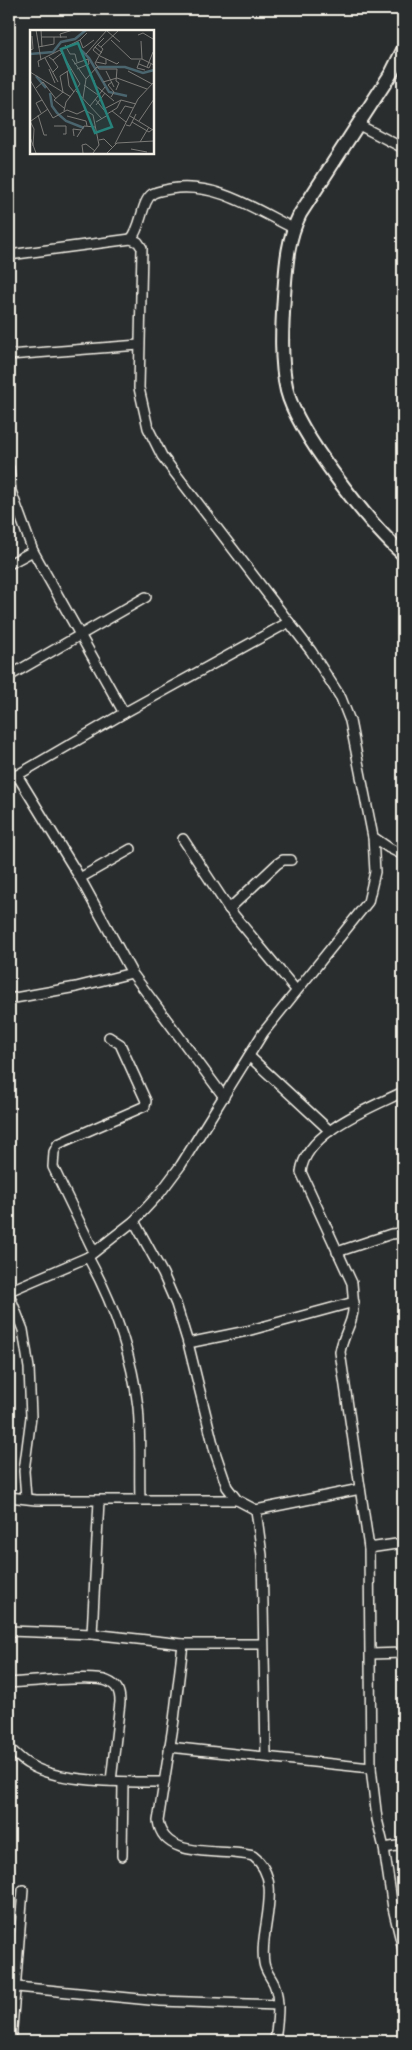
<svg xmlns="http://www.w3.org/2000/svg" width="412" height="2050" viewBox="0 0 412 2050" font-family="'Balsamiq Sans',sans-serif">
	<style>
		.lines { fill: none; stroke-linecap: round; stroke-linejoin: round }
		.minor-casing { stroke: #f4f1e8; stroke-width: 12 }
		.secondary-casing { stroke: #f4f1e8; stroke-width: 16 }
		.minor { stroke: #2a2d2e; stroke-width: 9 }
		.secondary { stroke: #2a2d2e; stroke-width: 12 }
		.inset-river { fill: none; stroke: #4b656f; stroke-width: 2.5 }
		.inset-road { fill: none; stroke: #7b7b78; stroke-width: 1 }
		.view { fill: #26827a; fill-opacity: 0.15; stroke: #26827a; stroke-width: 2.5 }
		.inset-edge { fill: none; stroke: #f4f1e8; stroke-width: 2.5 }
	</style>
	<rect width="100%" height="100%" fill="#2a2d2e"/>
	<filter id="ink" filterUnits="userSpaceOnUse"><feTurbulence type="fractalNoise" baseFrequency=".02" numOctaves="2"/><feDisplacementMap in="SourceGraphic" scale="10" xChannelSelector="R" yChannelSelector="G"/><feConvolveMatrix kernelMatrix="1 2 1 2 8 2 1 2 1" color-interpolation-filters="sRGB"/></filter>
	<g filter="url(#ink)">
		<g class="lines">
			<g class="minor-casing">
				<g id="minor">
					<path d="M359,125l44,23"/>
					<path d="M131,239c11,-12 10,-37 21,-45 4,-3 13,-4 18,-5 47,-7 82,19 123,39"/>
					<path d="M9,255l122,-16 7,3 4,6 -3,140 9,40 14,28 149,195 30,47 9,23 23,116 16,11 14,7"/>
					<path d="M9,355l130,-10"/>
					<path d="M9,468l2,23 22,60 91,162"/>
					<path d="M9,564l24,-13"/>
					<path d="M9,676l137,-79"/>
					<path d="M17,775l63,103 52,95 92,124"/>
					<path d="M9,780l115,-67 165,-91"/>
					<path d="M183,839l46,70 67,81"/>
					<path d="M80,878l51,-29"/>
					<path d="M229,909l48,-45 6,-4h8"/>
					<path d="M9,999l67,-12 56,-14"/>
					<path d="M249,1056l81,75"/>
					<path d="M403,1092c-31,15 -98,40 -102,80l51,111c1,13 3,25 -1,37 -4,12 -9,20 -11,32l29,196 2,220 6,51 7,29 9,60 10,41"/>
					<path d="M134,1221l29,53 13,30 12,39 27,109 12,35 10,13 19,10 6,45 4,200"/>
					<path d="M94,1252l-41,-85 1,-15 4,-8 87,-38 1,-5 -26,-57 -11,-7"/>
					<path d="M337,1252l54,-18 12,-1"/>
					<path d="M88,1257c25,46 44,98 50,150 3,30 1,62 2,93"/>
					<path d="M9,1291l79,-34 46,-36 26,-28 21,-28 82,-132 105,-131 7,-30 -2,-35"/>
					<path d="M9,1294l14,36 6,38 2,49 -7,54 2,27"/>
					<path d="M188,1343l59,-12 107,-29"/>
					<path d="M9,1497l27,3h201"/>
					<path d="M256,1510l104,-21"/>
					<path d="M369,1548l34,-5"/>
					<path d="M9,1631l83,3 91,10h80"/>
					<path d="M92,1634l7,-133"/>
					<path d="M183,1644l-9,76 -16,101c6,41 66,26 95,35 33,26 5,73 11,107 1,8 7,14 10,21 7,17 3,39 1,57"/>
					<path d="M371,1654l32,-1"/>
					<path d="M9,1683c18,-1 84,-8 98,-2 10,4 13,10 13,21l-9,79"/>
					<path d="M169,1747l202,21"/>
					<path d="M9,1748c6,5 13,13 21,17 29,18 99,17 134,17"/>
					<path d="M384,1848l19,-3"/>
					<path d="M122,1856l1,-74"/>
					<path d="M17,1987l143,14 118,4"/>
					<path d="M11,2041l12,-151"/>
				</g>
			</g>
			<g class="secondary-casing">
				<path id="secondary" d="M403,50l-11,22 -92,142c-13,26 -14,53 -16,82 -2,30 -4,65 3,95 11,43 82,133 116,163"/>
			</g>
			<use href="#minor" class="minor"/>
			<use href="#secondary" class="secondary"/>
		</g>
	</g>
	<g transform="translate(30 30)">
		<rect width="124" height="124" fill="#2a2d2e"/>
		<path class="inset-river" d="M51,20l8,8 20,34 18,4M0,24l23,-2 8,-10 14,-3 11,-9M67,37h28l18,6 11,-3M6,46l10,12M20,63l2,13 5,7 9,8 18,7"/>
		<path class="inset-road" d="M6,0l5,30M11,0l1,17M77,1l13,11M108,5l5,-2 10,6M12,7h25M31,8l-1,-4 13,-4M50,10l3,8 11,-8M81,10l20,19h11M111,11l1,18 12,6M67,14l6,5 -8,14 4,6h18M35,15l5,9h5l2,8M8,17l16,-3v-7M65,17l-2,3 7,6 17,8 2,-2M71,17l18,-17M0,20l3,-1 -1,-13M30,20l20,34 -14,18 -2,9M72,23l-7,-6 9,-9M56,24l21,-24M19,27l4,3 9,-7M15,28l13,24M42,29l14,20M23,30l5,7 -5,5M110,30l-3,8 8,2M66,32l10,2v-5M44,34l14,-5 1,5 -12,5M109,34l10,4 2,-4M9,37l-1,-6 42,-21 7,-7M117,37l6,-15M19,39l6,14M37,41l2,15 5,6M76,41l8,16M98,41l24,13M0,42l41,25M0,50l23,38 14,-8 10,4 8,-4 8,5 6,30 -6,8M64,50l1,5 19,16M73,52l14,-4 30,11M54,55l14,10M6,58l7,-6 13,17M86,60l3,-7 -3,-2 1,-12M46,61l26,28M81,67l3,-5 -6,-7 4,-3M53,68l3,-19 11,-12M65,69l13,16 -12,7M66,75l9,-12M60,76l15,-19M34,78l-10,-8 9,-8 -3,-16 11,-7M74,79l17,-9 15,4M82,81l14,11M11,83l-5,-10 6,-3M77,84l10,-6 4,-8M90,84l5,-8 8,2M8,85l6,20h3M37,86l19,5 1,5M100,86l23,14M0,91l4,8 -1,17M1,91l17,-12M109,91l15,-22M102,92l17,10 4,-3M96,95l4,1 6,-12M24,96h12v8h-3M44,106l-1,-7 8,1M0,107l6,16M47,107l7,-11 11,1M69,110l5,-1 8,8M110,112l9,-15M85,114l23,-45 16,-17M101,119l16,3M53,123l-1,-8 4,-1 9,7M77,123l10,-10 37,-2"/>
		<path class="view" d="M48,13l34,84 -17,6 -34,-84z"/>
		<rect width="124" height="124" class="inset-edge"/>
	</g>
	<rect width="412" height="2050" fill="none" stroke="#2a2d2e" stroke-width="30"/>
	<rect x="15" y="15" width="382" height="2020" fill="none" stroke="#f4f1e8" stroke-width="2" filter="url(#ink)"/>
</svg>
